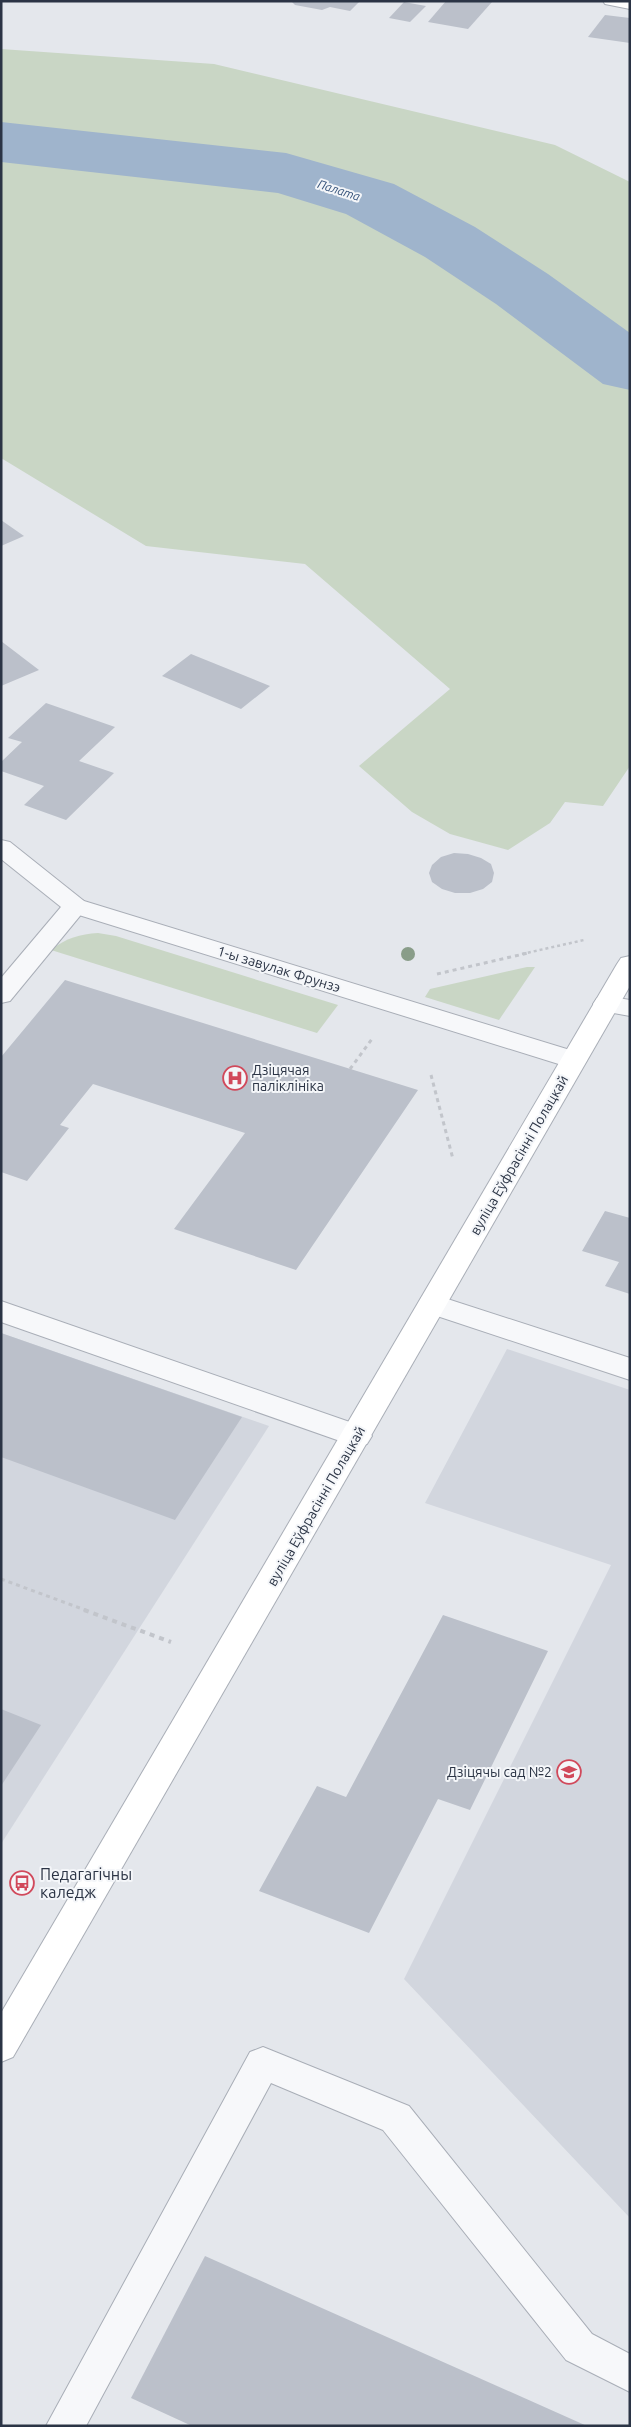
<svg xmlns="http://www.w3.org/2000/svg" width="631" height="2427" viewBox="0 0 631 2427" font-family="Ubuntu,sans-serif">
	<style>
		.built { fill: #d2d6de }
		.green { fill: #c9d6c5 }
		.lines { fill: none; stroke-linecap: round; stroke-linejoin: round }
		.river { fill: #9fb4cc; fill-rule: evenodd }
		.building { fill: #bbc0ca }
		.lane-casing { stroke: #a9aeb7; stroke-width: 2 }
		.street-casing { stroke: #a9aeb7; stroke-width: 2 }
		.secondary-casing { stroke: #a9aeb7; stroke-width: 2 }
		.path-far2 { stroke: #c2c5cb; stroke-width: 2.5; stroke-dasharray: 3 3; stroke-linecap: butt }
		.path-far1 { stroke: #c2c5cb; stroke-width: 3; stroke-dasharray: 4 4; stroke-linecap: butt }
		.path { stroke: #c2c5cb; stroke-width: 4; stroke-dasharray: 5 5; stroke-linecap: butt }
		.lane { fill: #f7f8fa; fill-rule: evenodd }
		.street { fill: #f7f8fa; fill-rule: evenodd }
		.secondary { fill: #fff; fill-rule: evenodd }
		.tree { fill: #899d89 }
		.labels { text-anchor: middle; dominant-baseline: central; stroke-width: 4; stroke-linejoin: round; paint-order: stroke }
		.far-water-label { font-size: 12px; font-style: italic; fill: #34527a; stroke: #f4f6f9 }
		.street-label { font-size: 14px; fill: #2b3445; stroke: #f4f6f9 }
		.poi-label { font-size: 14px; fill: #2b3445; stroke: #f4f6f9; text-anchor: start }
		.near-poi-label { font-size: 16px; fill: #2b3445; stroke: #f4f6f9; text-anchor: start }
	</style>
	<rect width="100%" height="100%" fill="#e4e7ec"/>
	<g class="built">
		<path d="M1,1333l268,93 -268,418z"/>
		<path d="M507,1349l123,41v828l-226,-239 207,-414 -186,-62z"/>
	</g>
	<g class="green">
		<path d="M1,49l213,15 341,81 75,37v584l-27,40 -38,-4 -15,21 -42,27 -58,-16 -38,-22 -53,-46 91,-77 -145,-125 -159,-18 -145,-88z"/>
		<path d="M98,933l18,3 222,69 -21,28 -266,-83c15,-12 29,-16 47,-17z"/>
		<path d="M527,967h8l-36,53 -74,-23 5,-8z"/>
	</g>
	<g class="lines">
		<path class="river" d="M1,122l285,31 108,31 81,43 73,47 82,59v57l-27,-6 -107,-80 -71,-47 -79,-43 -68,-21 -277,-31z"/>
	</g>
	<g class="building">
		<path d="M291,1h69l-10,10 -20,-4 -8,3 -27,-5z"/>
		<path d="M446,1h43l3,1 -24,27 -40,-7z"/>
		<path d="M404,2l22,4 -16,16 -21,-4z"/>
		<path d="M605,15l25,3v25l-42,-6z"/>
		<path d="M1,520l23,16 -23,10z"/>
		<path d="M1,641l38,29 -38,16z"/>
		<path d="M191,654l79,32 -29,23 -79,-33z"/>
		<path d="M46,703l69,24 -36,34 35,12 -48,47 -42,-15 20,-19 -43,-15v-9l21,-20 -14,-4z"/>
		<path d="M454,853l14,1 13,4 10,6 3,9 -2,9 -9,7 -13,4h-15l-13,-4 -10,-7 -3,-9 3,-8 9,-8z"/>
		<path d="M65,980l353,110 -122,180 -122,-41 71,-96 -152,-49 -33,41 9,3 -42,53 -26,-9v-115z"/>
		<path d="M605,1211l25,7v76l-25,-8 14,-24 -37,-11z"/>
		<path d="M1,1333l241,84 -67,103 -174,-63z"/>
		<path d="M443,1615l105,36 -78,159 -32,-11 -69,134 -110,-42 58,-105 29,11z"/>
		<path d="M1,1709l40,16 -40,61z"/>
		<path d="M205,2256l382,170h-395l-61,-28z"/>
	</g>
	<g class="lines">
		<g class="lane-casing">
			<g id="lane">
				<path d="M75,898l9,3 3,5 -3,5 -74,90 -9,2v-25l65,-77z"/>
				<path d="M432,1294l198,64v22l-208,-69 -4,-7 4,-7z"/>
				<path d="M1,1301l366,127 5,8 -5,8 -10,3 -356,-125z"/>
				<path d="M263,2047l146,59 183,228 38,20v38l-64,-32 -183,-230 -112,-47 -185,343h-40l204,-374z"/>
			</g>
		</g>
		<g class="street-casing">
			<g id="street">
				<path d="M1,840l9,2 74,59 499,153 4,6 -4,6 -9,3 -9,-3 -499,-155 -65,-52z"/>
				<path d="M606,996l24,4v16l-33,-6 -4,-6 4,-6z"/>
			</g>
		</g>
		<g class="secondary-casing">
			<g id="secondary">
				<path d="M603,1h27v8l-25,-5z"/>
				<path d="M630,956v30l-617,1071 -12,5v-49l616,-1049 4,-6z"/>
			</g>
		</g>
		<path class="path-far2" d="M522,954l62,-14"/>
		<g class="path-far1">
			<path d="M437,974l91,-21"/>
			<path d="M350,1069l22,-30"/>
			<path d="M431,1075l22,84"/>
			<path d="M1,1579l87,32"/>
		</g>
		<path class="path" d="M84,1610l87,32"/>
		<use href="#lane" class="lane"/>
		<use href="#street" class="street"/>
		<use href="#secondary" class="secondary"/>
	</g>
	<circle class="tree" cx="408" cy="954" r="7"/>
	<defs>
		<g id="hospital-ring" transform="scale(1.25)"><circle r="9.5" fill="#f4f6f9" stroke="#d1495b" stroke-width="1.5"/><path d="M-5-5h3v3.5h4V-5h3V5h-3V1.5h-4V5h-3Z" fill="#d1495b"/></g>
		<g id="school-ring" transform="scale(1.25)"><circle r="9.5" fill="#f4f6f9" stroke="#d1495b" stroke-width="1.5"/><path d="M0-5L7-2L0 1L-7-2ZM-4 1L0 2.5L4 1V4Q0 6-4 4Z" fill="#d1495b"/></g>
		<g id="bus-ring" transform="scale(1.25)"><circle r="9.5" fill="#f4f6f9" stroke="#d1495b" stroke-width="1.5"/><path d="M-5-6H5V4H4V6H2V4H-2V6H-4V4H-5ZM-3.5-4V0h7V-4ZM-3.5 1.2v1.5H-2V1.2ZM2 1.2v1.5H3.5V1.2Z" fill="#d1495b"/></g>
	</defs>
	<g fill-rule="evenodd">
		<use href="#hospital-ring" x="235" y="1078"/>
		<use href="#school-ring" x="569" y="1772"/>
		<use href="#bus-ring" x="22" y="1883"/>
	</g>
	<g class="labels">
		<g class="far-water-label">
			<text transform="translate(339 190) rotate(18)">Палата</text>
		</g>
		<g class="street-label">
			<text transform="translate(279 969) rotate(17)">1-ы завулак Фрунзэ</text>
			<text transform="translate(519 1155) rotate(-60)">вуліца Еўфрасінні Полацкай</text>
			<text transform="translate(316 1506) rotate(-60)">вуліца Еўфрасінні Полацкай</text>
		</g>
		<g class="poi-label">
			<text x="252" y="1070">Дзіцячая<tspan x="252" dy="16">паліклініка</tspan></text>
			<text x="552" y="1772" text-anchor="end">Дзіцячы сад №2</text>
		</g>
		<g class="near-poi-label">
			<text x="40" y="1874">Педагагічны<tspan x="40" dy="18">каледж</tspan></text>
		</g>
	</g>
	<rect width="631" height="2427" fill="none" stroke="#2b3445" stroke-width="5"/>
</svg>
